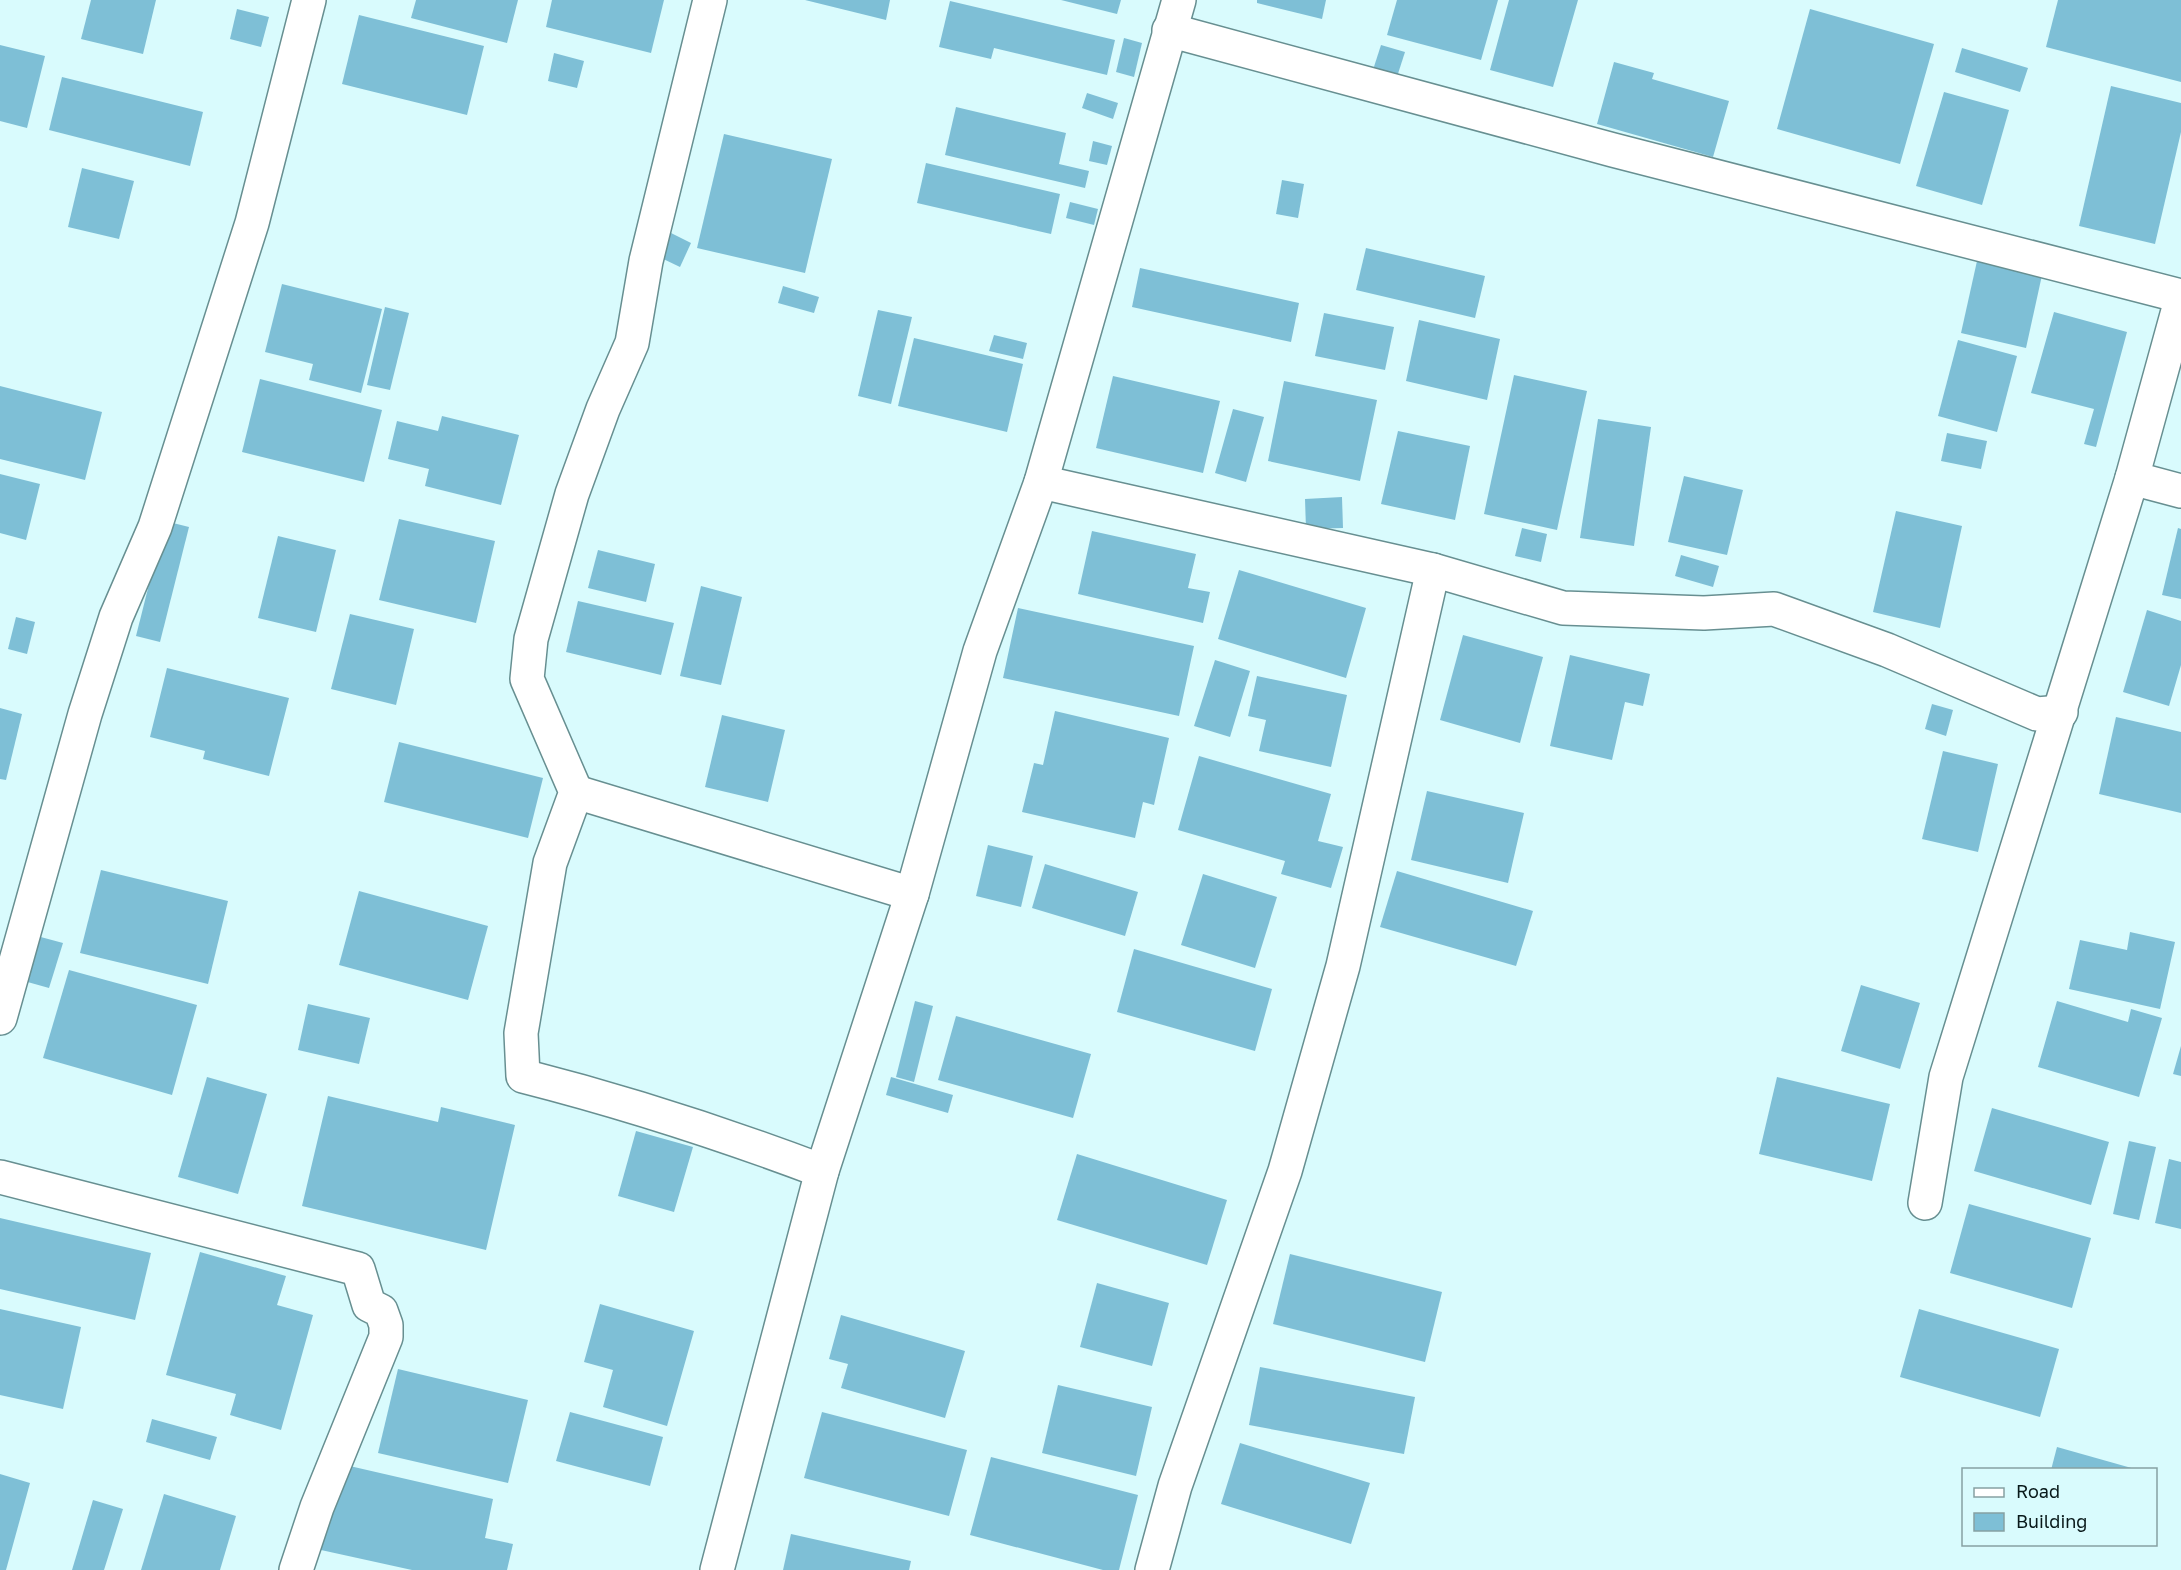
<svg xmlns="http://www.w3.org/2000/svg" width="2181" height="1570" viewBox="0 0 2181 1570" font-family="'Golos Text',sans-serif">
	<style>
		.building { fill: #7ebfd6 }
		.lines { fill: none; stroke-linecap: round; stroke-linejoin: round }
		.street-casing { stroke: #678f91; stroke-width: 36 }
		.street { stroke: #fff; stroke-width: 33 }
	</style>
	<rect width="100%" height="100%" fill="#d9fbfd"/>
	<g class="building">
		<path d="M91,0h65l-13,54 -62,-15z"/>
		<path d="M416,0h102l-11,43 -96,-25z"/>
		<path d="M552,0h112l-13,53 -105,-26z"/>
		<path d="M805,0h85l-4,20z"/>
		<path d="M1061,0h60l-4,14z"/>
		<path d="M1257,0h69l-4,19 -65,-16z"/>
		<path d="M1397,0h101l-17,60 -94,-25z"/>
		<path d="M1509,0h69l-25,87 -63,-17z"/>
		<path d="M2058,0h123v82l-135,-35z"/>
		<path d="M950,1l165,39 -8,35 -113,-27 -3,11 -52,-12z"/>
		<path d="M237,9l32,8 -8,30 -31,-8z"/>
		<path d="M1810,9l124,35 -34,120 -123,-35z"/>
		<path d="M359,15l125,31 -17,69 -125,-31z"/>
		<path d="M1124,38l18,5 -8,34 -18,-5z"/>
		<path d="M0,45l45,11 -18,72 -27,-7z"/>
		<path d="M1381,45l24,7 -10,31 -24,-7z"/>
		<path d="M1962,48l66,20 -8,24 -65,-20z"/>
		<path d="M554,53l30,8 -7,27 -29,-7z"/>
		<path d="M1614,62l40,11 -2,6 77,22 -16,56 -116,-33z"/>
		<path d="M62,77l141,35 -13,54 -141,-36z"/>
		<path d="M2111,86l70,17v29l-26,112 -76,-18z"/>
		<path d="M1944,92l65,18 -27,95 -66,-19z"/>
		<path d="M1087,93l31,10 -5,16 -31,-11z"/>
		<path d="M956,107l110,26 -7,31 30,7 -4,17 -140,-33z"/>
		<path d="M724,134l108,25 -27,114 -108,-25z"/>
		<path d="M1093,141l19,5 -5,19 -18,-4z"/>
		<path d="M926,163l134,31 -9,40 -134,-31z"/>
		<path d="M82,168l52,13 -15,58 -51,-12z"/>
		<path d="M1282,180l22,4 -6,34 -22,-4z"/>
		<path d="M1070,202l28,7 -4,16 -28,-7z"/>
		<path d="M667,231l24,12 -11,24 -25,-12z"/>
		<path d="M1366,248l119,28 -10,42 -119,-28z"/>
		<path d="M1977,261l65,14 -16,73 -65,-15z"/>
		<path d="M1140,268l159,35 -8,39 -159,-35z"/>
		<path d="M282,284l100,25 -21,84 -52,-13 4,-16 -48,-12z"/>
		<path d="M783,286l36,11 -5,16 -36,-10z"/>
		<path d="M385,307l24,6 -19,77 -23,-5z"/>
		<path d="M878,310l34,7 -21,87 -33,-8z"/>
		<path d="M2054,312l73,20 -31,115 -12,-3 10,-35 -63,-16z"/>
		<path d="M1324,313l70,14 -9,43 -70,-14z"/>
		<path d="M1419,320l81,19 -13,61 -81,-19z"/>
		<path d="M994,335l33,8 -4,16 -34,-8z"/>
		<path d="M914,338l109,26 -16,68 -109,-26z"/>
		<path d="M1958,340l59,16 -20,76 -59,-16z"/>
		<path d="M1514,375l73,16 -30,139 -73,-16z"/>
		<path d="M1113,376l107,25 -17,72 -107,-25z"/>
		<path d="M260,379l122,31 -18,72 -122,-30z"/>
		<path d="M1284,381l93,19 -17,81 -92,-20z"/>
		<path d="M0,386l102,26 -17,68 -85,-21z"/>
		<path d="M1233,409l31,8 -18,65 -31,-9z"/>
		<path d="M442,416l77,19 -18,70 -76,-19 4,-17 -41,-10 9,-38 41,10z"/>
		<path d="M1598,419l53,8 -17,119 -54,-8z"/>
		<path d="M1398,431l72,15 -15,74 -74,-16z"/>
		<path d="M1947,433l40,8 -6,28 -40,-8z"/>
		<path d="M0,474l40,10 -14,56 -26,-7z"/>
		<path d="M1684,476l59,14 -16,65 -59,-13z"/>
		<path d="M1342,497l1,31 -37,1 -1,-30z"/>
		<path d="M1896,511l66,15 -22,102 -67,-16z"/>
		<path d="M399,519l96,22 -19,82 -97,-23z"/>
		<path d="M165,521l24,6 -29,115 -24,-6z"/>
		<path d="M1522,528l25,6 -6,28 -26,-6z"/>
		<path d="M2178,528l3,1v70l-19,-4z"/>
		<path d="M1092,531l104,23 -8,34 22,4 -7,31 -125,-29z"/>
		<path d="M278,536l58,14 -20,82 -58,-14z"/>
		<path d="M598,550l57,14 -9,38 -58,-14z"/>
		<path d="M1681,555l38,11 -6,21 -38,-11z"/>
		<path d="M1239,570l127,38 -20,70 -128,-39z"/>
		<path d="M701,586l41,11 -21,88 -41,-9z"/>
		<path d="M578,601l96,22 -13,52 -95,-23z"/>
		<path d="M1018,608l176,38 -15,70 -176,-38z"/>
		<path d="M2147,610l34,11v44l-12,41 -46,-14z"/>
		<path d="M350,614l64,15 -18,76 -65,-16z"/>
		<path d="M16,617l19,5 -8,32 -19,-5z"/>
		<path d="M1463,635l80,22 -23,86 -80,-23z"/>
		<path d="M1570,655l80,19 -7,32 -18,-4 -13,58 -62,-14z"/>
		<path d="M1215,660l35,11 -20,66 -36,-11z"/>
		<path d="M167,668l122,30 -20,78 -66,-17 2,-8 -55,-14z"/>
		<path d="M1257,676l90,19 -16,72 -72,-16 7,-31 -18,-4z"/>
		<path d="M1932,704l21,6 -7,26 -21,-7z"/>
		<path d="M0,708l22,6 -16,66 -6,-1z"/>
		<path d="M1055,711l114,27 -15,67 -11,-3 -8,36 -113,-26 12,-49 9,2z"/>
		<path d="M722,715l63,15 -17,72 -63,-15z"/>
		<path d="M2116,717l65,15v81l-82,-19z"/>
		<path d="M399,742l144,36 -15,60 -144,-36z"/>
		<path d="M1943,751l55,13 -20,88 -56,-13z"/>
		<path d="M1199,756l132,38 -13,47 25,6 -12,41 -50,-14 4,-13 -107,-31z"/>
		<path d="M1427,791l97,22 -16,70 -97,-23z"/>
		<path d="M988,845l45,11 -12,51 -45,-11z"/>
		<path d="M1045,864l93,28 -13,44 -93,-28z"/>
		<path d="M101,870l127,31 -20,83 -128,-31z"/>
		<path d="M1397,871l136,40 -17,55 -136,-39z"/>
		<path d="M1203,874l74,23 -22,71 -74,-23z"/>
		<path d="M359,891l129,35 -20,74 -129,-35z"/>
		<path d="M2130,932l45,10 -15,67 -91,-20 11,-49 47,10z"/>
		<path d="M37,936l26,7 -14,45 -25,-7z"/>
		<path d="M1134,949l138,40 -17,62 -138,-39z"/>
		<path d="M69,970l128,35 -25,90 -129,-37z"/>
		<path d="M1861,985l59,18 -20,66 -59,-18z"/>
		<path d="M915,1001l18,5 -19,76 -18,-5z"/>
		<path d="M2057,1001l71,21 3,-13 31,9 -23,79 -101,-30z"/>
		<path d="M308,1004l62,14 -11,46 -61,-14z"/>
		<path d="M956,1016l135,38 -18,64 -135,-38z"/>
		<path d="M2181,1046v30l-8,-2z"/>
		<path d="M207,1077l60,17 -29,100 -60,-17z"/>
		<path d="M891,1077l62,18 -5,18 -62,-18z"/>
		<path d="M1777,1077l113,27 -18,77 -113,-27z"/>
		<path d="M328,1096l110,26 3,-15 74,18 -29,125 -184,-44z"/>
		<path d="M1992,1108l117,34 -18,63 -117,-34z"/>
		<path d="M636,1131l57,16 -19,65 -56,-16z"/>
		<path d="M2129,1141l27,6 -17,73 -26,-6z"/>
		<path d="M1077,1154l150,46 -20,65 -150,-45z"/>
		<path d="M2169,1159l12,3v67l-26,-6z"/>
		<path d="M1969,1204l122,34 -19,70 -122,-35z"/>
		<path d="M0,1218l151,35 -16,67 -135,-31z"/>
		<path d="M200,1252l86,24 -9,29 36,10 -32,115 -51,-15 6,-21 -70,-19z"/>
		<path d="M1290,1254l152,38 -17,70 -152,-38z"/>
		<path d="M1097,1283l72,20 -17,63 -72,-19z"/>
		<path d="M600,1304l94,27 -27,95 -64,-19 10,-37 -29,-8z"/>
		<path d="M0,1309l81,18 -18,82 -63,-14z"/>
		<path d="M1919,1309l140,40 -19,68 -140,-40z"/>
		<path d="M841,1315l124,36 -20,67 -104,-30 7,-24 -19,-5z"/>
		<path d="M1260,1367l155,30 -11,57 -155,-29z"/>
		<path d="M398,1369l130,31 -20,83 -130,-30z"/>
		<path d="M1058,1385l94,22 -16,69 -94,-23z"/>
		<path d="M570,1412l93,25 -13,49 -94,-25z"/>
		<path d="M822,1412l145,38 -18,66 -145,-38z"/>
		<path d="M152,1419l65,18 -7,23 -64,-18z"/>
		<path d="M1240,1443l130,40 -19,61 -130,-40z"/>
		<path d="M2057,1447l78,22v1h-84z"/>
		<path d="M991,1457l147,38 -19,75h-16l-133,-35z"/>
		<path d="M341,1464l152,35 -8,39 28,6 -6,26h-95l-91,-20z"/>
		<path d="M0,1474l30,9 -24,87h-6z"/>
		<path d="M164,1494l72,22 -16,54h-79z"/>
		<path d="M93,1500l30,9 -19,61h-32z"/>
		<path d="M791,1534l120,27 -2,9h-126z"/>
	</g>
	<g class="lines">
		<g class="street-casing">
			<g id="street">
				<path d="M710,0l-64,261 -14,82 -29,66 -31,85 -41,145 -4,40 49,113 -26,71 -29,170 2,43c102,26 201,58 299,95"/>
				<path d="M1169,30l444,120 568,146"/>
				<path d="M2132,478l49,13"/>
				<path d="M1041,482l392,88 130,38 141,5 70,-4 113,41 150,64 24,-2"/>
				<path d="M576,792l336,102"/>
				<path d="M0,1018l85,-304 31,-97 39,-90 97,-304 57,-223"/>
				<path d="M0,1177l358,92 11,36 12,6 5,14v12l-69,170 -21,63"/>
				<path d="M1925,1203l21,-126 186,-599 49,-178"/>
				<path d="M717,1570l105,-399 90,-277 68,-243 61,-169 138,-482"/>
				<path d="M1152,1570l23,-84 110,-315 58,-205 90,-396"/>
			</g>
		</g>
		<use href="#street" class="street"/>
	</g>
	<rect x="1962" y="1468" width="195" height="78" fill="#d9fbfd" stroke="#86a1a2" stroke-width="1.5"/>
	<rect x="1974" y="1488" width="30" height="9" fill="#ffffff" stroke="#86a1a2" stroke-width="1.5"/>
	<text x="2016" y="1498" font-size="18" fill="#09191a">Road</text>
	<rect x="1974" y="1513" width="30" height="18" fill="#7ebfd6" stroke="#86a1a2" stroke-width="1.5"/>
	<text x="2016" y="1528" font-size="18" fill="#09191a">Building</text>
</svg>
